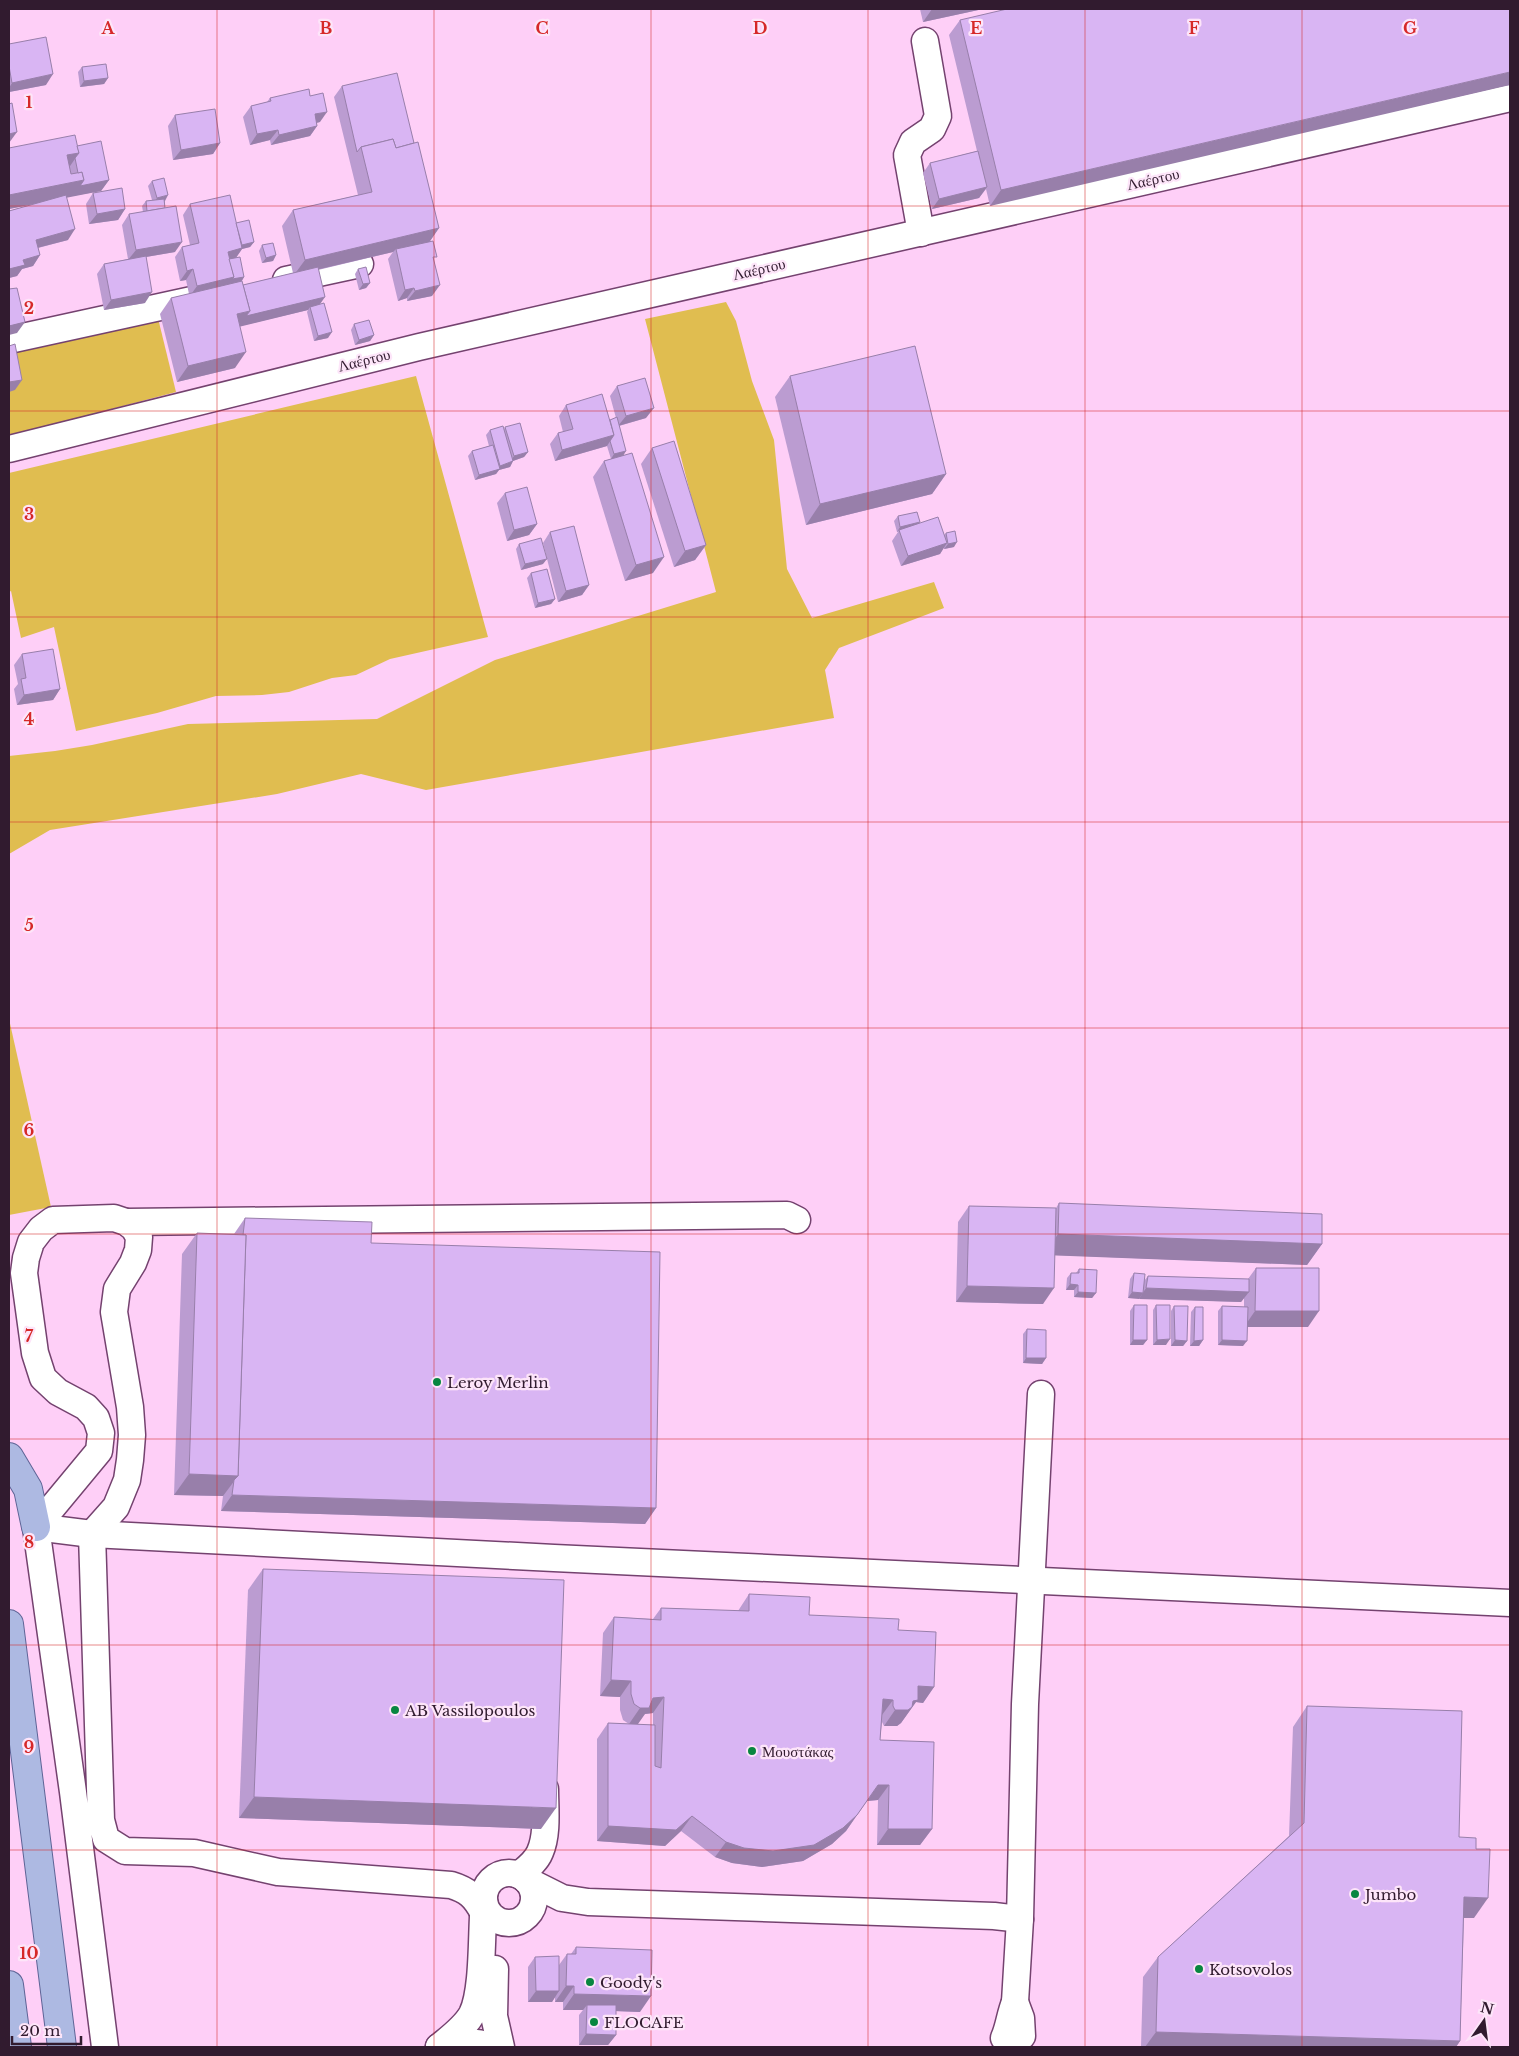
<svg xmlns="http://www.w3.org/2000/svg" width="1519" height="2056" viewBox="0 0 1519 2056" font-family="'Libre Baskerville',serif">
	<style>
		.green { fill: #e0bd50 }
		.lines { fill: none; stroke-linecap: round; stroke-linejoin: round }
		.minor-casing { stroke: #74426f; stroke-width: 29 }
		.major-casing { stroke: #5e6496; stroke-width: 30 }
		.minor { stroke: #fff; stroke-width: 26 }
		.major { stroke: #adb9e2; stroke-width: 28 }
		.wall { fill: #bb9cd1 }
		.shaded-wall { fill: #987faa }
		.building { fill: #d9b5f3; stroke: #987faa }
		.grid { fill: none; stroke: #d62828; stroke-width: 1; stroke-opacity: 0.55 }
		.poi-dot { fill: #088640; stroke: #fde5f9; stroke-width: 2 }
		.labels { text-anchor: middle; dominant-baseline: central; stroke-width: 4.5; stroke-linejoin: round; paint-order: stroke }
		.street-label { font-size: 15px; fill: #311b2f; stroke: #fde5f9 }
		.poi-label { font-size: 15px; fill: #311b2f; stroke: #fde5f9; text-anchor: start }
		.grid-label { font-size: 16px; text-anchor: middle; font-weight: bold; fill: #d62828; stroke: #fde5f9; stroke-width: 4.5; stroke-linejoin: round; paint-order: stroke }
	</style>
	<rect width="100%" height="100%" fill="#fecff7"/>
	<g class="green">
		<path d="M726,302l10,19 16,60 22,59 13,129 25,49 122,-36 10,26 -105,40 -14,22 9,48 -408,72 -65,-16 -84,20 -227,36 -41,24v-98l46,-5 37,-6 96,-21 189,-5 118,-59 221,-68 -71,-273z"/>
		<path d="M156,310l20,82 -167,44v-94z"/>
		<path d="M416,376l72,261 -98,22 -34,16 -24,3 -43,14 -27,3 -46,1 -59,17 -81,18 -22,-104 -33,11 -10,-47 -2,1v-119z"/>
		<path d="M9,1019l42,188 -42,8z"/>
	</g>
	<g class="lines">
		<g class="minor-casing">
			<g id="minor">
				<path d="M921,233l-14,-78 6,-13 19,-13 6,-13 -13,-75"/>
				<path d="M286,280l74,-16"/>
				<path d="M9,340l192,-42"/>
				<path d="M9,449l410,-102 1091,-249"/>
				<path d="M126,1222l661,-7 10,5"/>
				<path d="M36,1527l56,7 462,24 956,45"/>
				<circle cx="509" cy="1898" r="25"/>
				<path d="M519,1875c7,-6 17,-13 21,-23 8,-18 5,-44 5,-63"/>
				<path d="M526,1880l36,18 26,4 406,14 26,3"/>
				<path d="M495,1969l-1,47 7,31"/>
				<path d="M1015,2002l5,-83 5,-215 16,-310"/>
				<path d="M1004,2038c5,-11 6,-24 11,-36l6,16 1,18"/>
				<path d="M105,2047l-32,-255 -37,-265 63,-76 2,-18 -5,-15 -10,-11 -28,-15 -15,-14 -8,-25 -11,-80 2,-15 5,-16 10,-13 12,-9 61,-2 12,4 8,6 5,9 -1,13 -5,13 -16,26 -3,23 16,95 2,28 -2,25 -3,20 -11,27 -24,27 9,286 5,19 19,12 69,2 84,19 173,13c17,5 24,12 32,27"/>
				<path d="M439,2047c12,-10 26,-20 33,-33 12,-24 9,-84 12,-113"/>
				<path d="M439,2047c18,-5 36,-7 53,0"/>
			</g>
		</g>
		<g class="major-casing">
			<g id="major">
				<path d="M9,1457l19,32 8,38"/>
				<path d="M9,1624l53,423"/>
				<path d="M9,1985l8,62"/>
			</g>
		</g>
		<use href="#minor" class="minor"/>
		<use href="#major" class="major"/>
	</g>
	<g class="wall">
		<path d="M920,9h63l-60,13z"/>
		<path d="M1510,9l-520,197 -4,-17 -7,9 -47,11 -9,-36 7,-10 47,-12 -28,-116 11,-15z"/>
		<path d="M9,44l37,41 -37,7z"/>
		<path d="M82,67l26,11 -4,6 -24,3 -2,-15z"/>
		<path d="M342,86l72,57 25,85 -9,13 4,19 -2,36 -25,5v-3l-9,3 -10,-42 5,-7 -75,18 2,34 8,34 -14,3 -7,-29 1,-2 -68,16 -5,42 -58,14 -17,-68 11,-16 18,-4 -3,-14 -6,1 -5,-24 7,-10 8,-2 -7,-30 7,-11 46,19 18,19 -4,5 -8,2 -6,9 8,19 -2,4 1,4 50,-12 -11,-47 11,-16 65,-15 -24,-98z"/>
		<path d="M310,96l10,26 -4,1 1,3 -7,10 -39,9 -1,-5 -20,5 -7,-28 8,-11 16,-4 3,-4z"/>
		<path d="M175,115l45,28 -7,11 -40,6 -5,-34z"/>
		<path d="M77,146l32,34 -8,11 -35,6 2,43 -30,8 2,7 -7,11 -11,3 -5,7 -8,2v-67l25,-7 -25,5v-61z"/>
		<path d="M152,181l13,19v8l10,44 -29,5 -1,46 -41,7 -7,-36 7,-10 24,-5 -6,-34 7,-11 14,-2 -1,-6 4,-5 6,-1 -4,-14z"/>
		<path d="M93,193l32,16 -7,11 -29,4 -3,-20z"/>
		<path d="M262,245l14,10 -3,6 -11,2 -3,-12z"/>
		<path d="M358,269l12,14 -4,5 -7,2 -4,-16z"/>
		<path d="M354,324l20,11 -4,6 -15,4 -4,-15z"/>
		<path d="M790,376l156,98 -14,20 -126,31 -31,-128z"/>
		<path d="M617,386l29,32 -27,8 4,30 30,117 -28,8 -32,-104 11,-16 7,-2 -4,-13 -52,15 -5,-17 8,-11 5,-1 -4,-16 7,-11 44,15 6,-2 -6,-22z"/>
		<path d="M505,427l23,25 -4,5 -11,4 -3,6 -11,3 -3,4 -21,6 -7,-24 4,-5 17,-5 -3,-11 4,-5 14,-1z"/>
		<path d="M652,448l54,97 -11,15 -21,7 -33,-103z"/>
		<path d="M505,493l32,31 -8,11 -22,6 -10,-38z"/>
		<path d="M898,516l21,7 25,12 2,-2 8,14 -10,2v-2l-4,7 -39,12 -9,-25 6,-9h-1l-3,-11z"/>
		<path d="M550,532l39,53 -7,10 -24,7 -15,-59z"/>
		<path d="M519,544l24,20 -22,6 -5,-21z"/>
		<path d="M531,573l24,26 -4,5 -16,4 -8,-30z"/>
		<path d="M22,654l38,35 -7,11 -36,5 -3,-16 4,-5 -4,-19z"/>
		<path d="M1059,1203l263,41 -15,21 -252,-10 -12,49 -87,-2 2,-80 11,-16 87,2z"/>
		<path d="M245,1218l126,25 285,265 -11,16 -424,-13 2,-15 -49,-1 8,-241 15,-21 37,1z"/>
		<path d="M1256,1268l52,59h-61l-4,19 -25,-1v-34l4,-5 22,1v-9l-3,4 -113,-4 2,-19 4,-6 10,8 4,-5 100,3z"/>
		<path d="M1079,1269l17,24 -4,5 -18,-1v-7h-8l1,-12 4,-5h5z"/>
		<path d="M1134,1305l13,35 -4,5h-13v-34z"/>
		<path d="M1156,1305l10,40h-13v-35z"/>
		<path d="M1174,1306l13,35 -4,5h-12v-35z"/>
		<path d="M1195,1307l8,33 -4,6h-9l1,-34z"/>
		<path d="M1027,1329l19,29 -4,6 -19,-1v-29z"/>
		<path d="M263,1569l278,260 -302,-11 9,-228z"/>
		<path d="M749,1594l60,21 89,15 36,57 -11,16 -7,-1 -15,21 -4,3h-13l-2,-4 -2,18 52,89 -12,16h-43l1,-45 -11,1 -21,30 -14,13 -29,17 -41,6 -30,-4 -17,-6 -34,-26 -16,15 -68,-5v-102l11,-16 45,2v-12l-8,1 -16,10 -6,-4 -3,-10v-13l-20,-1 3,-63 11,-16 39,2 8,-11 77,3z"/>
		<path d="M1307,1706l152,131 15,81h-10l-4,123 -4,6h-315l2,-70 15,-20 131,-121 4,-109z"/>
		<path d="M576,1947l64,65 -24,-1v24l-8,10h-29v-30l4,-5h-20v-8h-8v-5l-3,5h-24v-35l7,-10 24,8 8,-11h4z"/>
	</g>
	<g class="shaded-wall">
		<path d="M932,9h51l-60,13z"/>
		<path d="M1510,72v13l-520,121 11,-16z"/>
		<path d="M53,74l-7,11 -37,7v-4l3,-5z"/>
		<path d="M108,78l-4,6 -24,3 4,-6z"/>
		<path d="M327,112l-7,10 -13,3 8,-11z"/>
		<path d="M317,126l-7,10 -39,9 8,-10z"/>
		<path d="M278,130l-8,10 -20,5 7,-11z"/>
		<path d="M17,132l-8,11v-9z"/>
		<path d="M220,143l-7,11 -40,6 8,-10z"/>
		<path d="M79,153l-11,16 -1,-14z"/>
		<path d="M84,180h25l-8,11 -92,18v-14z"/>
		<path d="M987,187l-8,11 -47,11 7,-10z"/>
		<path d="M168,195l-3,6 -12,3 4,-6z"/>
		<path d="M125,209l-7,11 -29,4 8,-10z"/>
		<path d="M439,228l-11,16 -32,5 -3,3 -99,23 11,-15z"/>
		<path d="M75,229l-7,11 -39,10 7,-10z"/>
		<path d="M182,242l-7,10 -47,8 8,-10z"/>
		<path d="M254,242l-4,5 -8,2 -7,10 -8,2 1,-9 10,-6z"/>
		<path d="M40,255l-7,11 -11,3 -5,7 -8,2v-9l14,-9z"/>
		<path d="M276,255l-3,6 -11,2 4,-5z"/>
		<path d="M193,269l-7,11 -6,1 7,-10z"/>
		<path d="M234,277h10l-3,5 -51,14 7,-10z"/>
		<path d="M370,283l-4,5 -7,2 4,-6z"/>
		<path d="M440,285l-8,11 -25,5 8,-10z"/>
		<path d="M414,288l-7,10 -9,3 7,-11z"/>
		<path d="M152,292l-7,11 -41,7 7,-10z"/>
		<path d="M325,297l-7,10h-8l-2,3 -82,20 11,-16z"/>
		<path d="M25,322l-8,11 -8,2v-9z"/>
		<path d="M332,332l-4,6 -14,3 4,-5z"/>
		<path d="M374,335l-4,6 -15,4 4,-5z"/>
		<path d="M246,352l-11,16 -58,14 11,-16z"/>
		<path d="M22,380l-7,10 -6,2v-10z"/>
		<path d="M654,408l-8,10 -28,8 8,-10z"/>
		<path d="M614,435l-7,11 -52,15 7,-11z"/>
		<path d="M626,451l-3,5 -12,3 3,-5z"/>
		<path d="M528,452l-4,5 -14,5 4,-6z"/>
		<path d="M513,461l-3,6 -11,3 -3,4 -21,6 4,-5 18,-6 3,-3z"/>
		<path d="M946,474l-14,20 -126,31 14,-21z"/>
		<path d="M920,522l-4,6 -17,2 -2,2 3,-5z"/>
		<path d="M537,524l-8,11 -22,6 7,-11z"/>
		<path d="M957,542l-3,5 -10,2 4,-5z"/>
		<path d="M947,543l-7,11 -39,12 7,-10z"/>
		<path d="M706,545l-11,15 -21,7 11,-16z"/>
		<path d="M664,557l-11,16 -28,8 11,-16z"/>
		<path d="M547,559l-4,5 -22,6 4,-6z"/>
		<path d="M589,585l-7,10 -24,7 8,-11z"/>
		<path d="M555,599l-4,5 -16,4 3,-5z"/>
		<path d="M60,689l-7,11 -36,5 7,-10z"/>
		<path d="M1058,1234l264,10 -15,21 -263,-10z"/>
		<path d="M1070,1284l8,1 -4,5h-8z"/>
		<path d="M967,1286l87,2 -11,16 -87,-2z"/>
		<path d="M1146,1288l103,4 -8,10 -102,-3z"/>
		<path d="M1078,1292l18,1 -4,5 -18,-1z"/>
		<path d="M1132,1292l11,1 -4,6 -11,-1z"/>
		<path d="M1255,1311h64l-11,16h-64z"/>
		<path d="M1170,1339l-4,6h-13l4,-5z"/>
		<path d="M1133,1340h14l-4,5h-13z"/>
		<path d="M1175,1340l12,1 -4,5h-12z"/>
		<path d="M1203,1340l-4,6h-9l4,-5z"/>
		<path d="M1222,1340l25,1 -4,5 -25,-1z"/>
		<path d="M1026,1358h20l-4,6 -19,-1z"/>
		<path d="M189,1474l49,2 -15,20 -49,-1z"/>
		<path d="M232,1495l424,13 -11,16 -424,-13z"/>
		<path d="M611,1680l20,1 -11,16 -20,-1z"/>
		<path d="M918,1686l16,1 -11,16 -7,-1 -15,21 -4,3h-13l11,-16z"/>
		<path d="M664,1697l-11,16 -8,1 -7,10h-9l11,-16 13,-10z"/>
		<path d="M883,1699l10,1 -11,15z"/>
		<path d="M878,1785h11l-11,15 -11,1z"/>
		<path d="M254,1797l302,11 -15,21 -302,-11z"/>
		<path d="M857,1815l-11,16 -14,13 -29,17 -41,6 -30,-4 -17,-6 11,-15z"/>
		<path d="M692,1816l-11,15 -16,15 -68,-5 11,-15z"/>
		<path d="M888,1829h44l-12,16h-43z"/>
		<path d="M1464,1897l24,1 -14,20h-24z"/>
		<path d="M566,1986h8l-11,16h-8z"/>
		<path d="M536,1991h23l-7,11h-24z"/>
		<path d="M574,1994l77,2 -11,16 -53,-2v-5l-4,5h-20z"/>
		<path d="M1156,2032l304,9 -4,6h-311z"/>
		<path d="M586,2034l30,1 -8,10h-29z"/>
	</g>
	<g class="building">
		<path d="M1007,9h503v63l-509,118 -41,-170z"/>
		<path d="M46,37l7,37 -41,9 -3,-17v-22z"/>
		<path d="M106,64l2,14 -24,3 -2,-14z"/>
		<path d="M397,73l17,70 -18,5 -3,-9 -32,8 -4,5 -15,-66z"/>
		<path d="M309,89l1,7 13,-3 4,19 -12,2 2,12 -38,9 -1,-5 -21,4 -6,-28 20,-5 -1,-3z"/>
		<path d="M12,103l5,29 -8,2v-30z"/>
		<path d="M215,109l5,34 -39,7 -6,-35z"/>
		<path d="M75,135l4,18 -12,2 4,19 11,-2 2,8 -75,15v-47z"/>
		<path d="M393,139l3,9 22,-6 21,86 -134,32 -12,-50 79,-18 -11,-45z"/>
		<path d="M101,141l8,39 -29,6 4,-6 -2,-8 -4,1 -3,-15 4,-5 -2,-7z"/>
		<path d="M978,151l9,36 -48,12 -9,-36z"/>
		<path d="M164,178l4,17 -11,3 -5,-17z"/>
		<path d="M122,188l3,21 -28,5 -4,-21z"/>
		<path d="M66,195l9,34 -39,11 4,15 -17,5 2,5 -16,4v-58z"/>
		<path d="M230,195l12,53 -14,4 6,25 -37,9 -4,-17 -6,2 -5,-24 17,-4 -9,-39z"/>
		<path d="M164,199l1,9 -18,3 -1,-10z"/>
		<path d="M176,206l6,36 -46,8 -7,-36z"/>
		<path d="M249,220l5,22 -12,3 -6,-22z"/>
		<path d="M433,241l4,16h-4l7,28 -25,6 -1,-3 -9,2 -9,-41z"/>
		<path d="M273,243l3,12 -10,3 -4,-13z"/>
		<path d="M146,256l6,36 -41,8 -7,-36z"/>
		<path d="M240,257l4,20 -12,2 2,-2 -5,-18z"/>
		<path d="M318,267l7,30 -79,19 4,-5 -7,-26z"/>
		<path d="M366,267l4,16 -7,1 -5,-15z"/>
		<path d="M242,281l8,30 -13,3 9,38 -58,14 -17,-68z"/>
		<path d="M17,288l8,34 -16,4v-37z"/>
		<path d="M324,303l8,29 -14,4 -8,-29z"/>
		<path d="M369,320l5,15 -15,5 -5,-16z"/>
		<path d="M15,344l7,36 -13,2v-36z"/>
		<path d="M915,346l31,128 -126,30 -30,-128z"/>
		<path d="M645,378l9,30 -28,8 -9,-30z"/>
		<path d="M602,394l12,41 -52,15 -4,-17 15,-4 -7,-24z"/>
		<path d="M617,417l9,34 -12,3 -4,-13 4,-6 -4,-15z"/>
		<path d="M520,423l8,29 -14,4 -9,-29z"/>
		<path d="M503,426l10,35 -13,5 -10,-36z"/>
		<path d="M674,441l32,104 -21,6 -33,-103z"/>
		<path d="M493,445l7,24 -21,6 -7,-24z"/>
		<path d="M632,453l32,104 -28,8 -32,-104z"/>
		<path d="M527,487l10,37 -23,6 -9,-37z"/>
		<path d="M917,512l3,10 -20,5 -2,-11z"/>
		<path d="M938,517l9,26 -39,13 -9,-26z"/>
		<path d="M574,526l15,59 -23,6 -16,-59z"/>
		<path d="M955,531l2,11 -9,2 -2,-11z"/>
		<path d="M541,538l6,21 -22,5 -6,-20z"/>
		<path d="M547,569l8,30 -17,4 -7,-30z"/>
		<path d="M53,649l7,40 -36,6 -3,-16 5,-1 -4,-24z"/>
		<path d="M1059,1203l263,11v30l-264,-10z"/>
		<path d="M969,1206l87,2 -2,80 -87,-2z"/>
		<path d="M245,1218l127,4 -1,21 289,9 -4,256 -424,-13 2,-15 4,-4 8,-241h-3z"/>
		<path d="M197,1233l49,2 -8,241 -49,-2z"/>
		<path d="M1256,1268h63v43h-64z"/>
		<path d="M1079,1269l18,1 -1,23 -18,-1v-7l-8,-1 1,-11h8z"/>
		<path d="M1134,1273l11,1 -2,19 -11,-1z"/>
		<path d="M1148,1276l101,3v13l-103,-4z"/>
		<path d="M1134,1305h13v35h-14z"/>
		<path d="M1156,1305h14v34l-13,1z"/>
		<path d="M1174,1306h14l-1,35 -12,-1z"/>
		<path d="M1222,1306l26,1 -1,34 -25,-1z"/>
		<path d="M1195,1307h8v33l-9,1z"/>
		<path d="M1027,1329l19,1v28h-20z"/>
		<path d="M263,1569l301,11 -8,228 -302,-11z"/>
		<path d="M749,1594l61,3 -1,18 90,4 -1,11 38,2 -2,55 -16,-1v14l-5,1 -1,6 -4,3h-13l-2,-4v-6l-10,-1 -3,41 54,2 -2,87h-44l1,-44h-11l-21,30 -14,13 -29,17 -41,6 -29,-3 -18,-6 -34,-26 -16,14 -68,-4v-103l47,2v41l6,2 3,-71 -11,1 -4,10h-9l-6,-4 -3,-10v-13l-20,-1 3,-63 47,3v-12l88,3z"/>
		<path d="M1307,1706l155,5 -3,126 17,1v11h14l-2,49 -24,-1 -4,144 -304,-9 2,-75 146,-134z"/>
		<path d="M576,1947l76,3 -1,46 -77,-2v-8h-8l1,-32h9z"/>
		<path d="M559,1956v35h-23l-1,-34z"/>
		<path d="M587,2005h29v30l-30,-1z"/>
	</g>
	<path class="grid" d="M217,9v2038M434,9v2038M651,9v2038M868,9v2038M1085,9v2038M1302,9v2038M9,206h1501M9,411h1501M9,617h1501M9,822h1501M9,1028h1501M9,1234h1501M9,1439h1501M9,1645h1501M9,1850h1501"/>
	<g class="poi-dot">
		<circle cx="437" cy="1382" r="5"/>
		<circle cx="395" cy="1710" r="5"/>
		<circle cx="752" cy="1751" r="5"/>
		<circle cx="1355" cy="1894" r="5"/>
		<circle cx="1199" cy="1969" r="5"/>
		<circle cx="590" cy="1982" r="5"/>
		<circle cx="594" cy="2022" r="5"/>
	</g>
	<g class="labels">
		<g class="street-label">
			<text transform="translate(1153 179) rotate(-13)">Λαέρτου</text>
			<text transform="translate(759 269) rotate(-13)">Λαέρτου</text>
			<text transform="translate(364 360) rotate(-14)">Λαέρτου</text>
		</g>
		<g class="poi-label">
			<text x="447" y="1382">Leroy Merlin</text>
			<text x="405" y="1710">AB Vassilopoulos</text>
			<text x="762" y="1751">Μουστάκας</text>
			<text x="1365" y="1894">Jumbo</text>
			<text x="1209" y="1969">Kotsovolos</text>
			<text x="600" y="1982">Goody's</text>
			<text x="604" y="2022">FLOCAFE</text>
		</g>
	</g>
	<g class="grid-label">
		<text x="108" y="34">A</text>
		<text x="326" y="34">B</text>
		<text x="542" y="34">C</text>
		<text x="760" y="34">D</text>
		<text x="976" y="34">E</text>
		<text x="1194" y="34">F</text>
		<text x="1410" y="34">G</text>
		<text x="29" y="108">1</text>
		<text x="29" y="314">2</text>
		<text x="29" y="520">3</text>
		<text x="29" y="725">4</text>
		<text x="29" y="931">5</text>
		<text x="29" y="1136">6</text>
		<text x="29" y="1342">7</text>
		<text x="29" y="1548">8</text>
		<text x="29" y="1753">9</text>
		<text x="29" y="1959">10</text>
	</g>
	<rect width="1519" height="2056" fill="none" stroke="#311b2f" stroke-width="20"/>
	<g transform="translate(1484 2021) rotate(14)" stroke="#fde5f9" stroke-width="4" paint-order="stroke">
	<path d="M0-4L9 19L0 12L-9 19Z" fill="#311b2f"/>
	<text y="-8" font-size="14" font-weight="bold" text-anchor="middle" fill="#311b2f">N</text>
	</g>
	<path d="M12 2036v8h69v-8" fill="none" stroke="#311b2f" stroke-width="2.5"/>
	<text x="20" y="2036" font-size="15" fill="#311b2f" stroke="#fde5f9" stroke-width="4" paint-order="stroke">20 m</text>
</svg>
